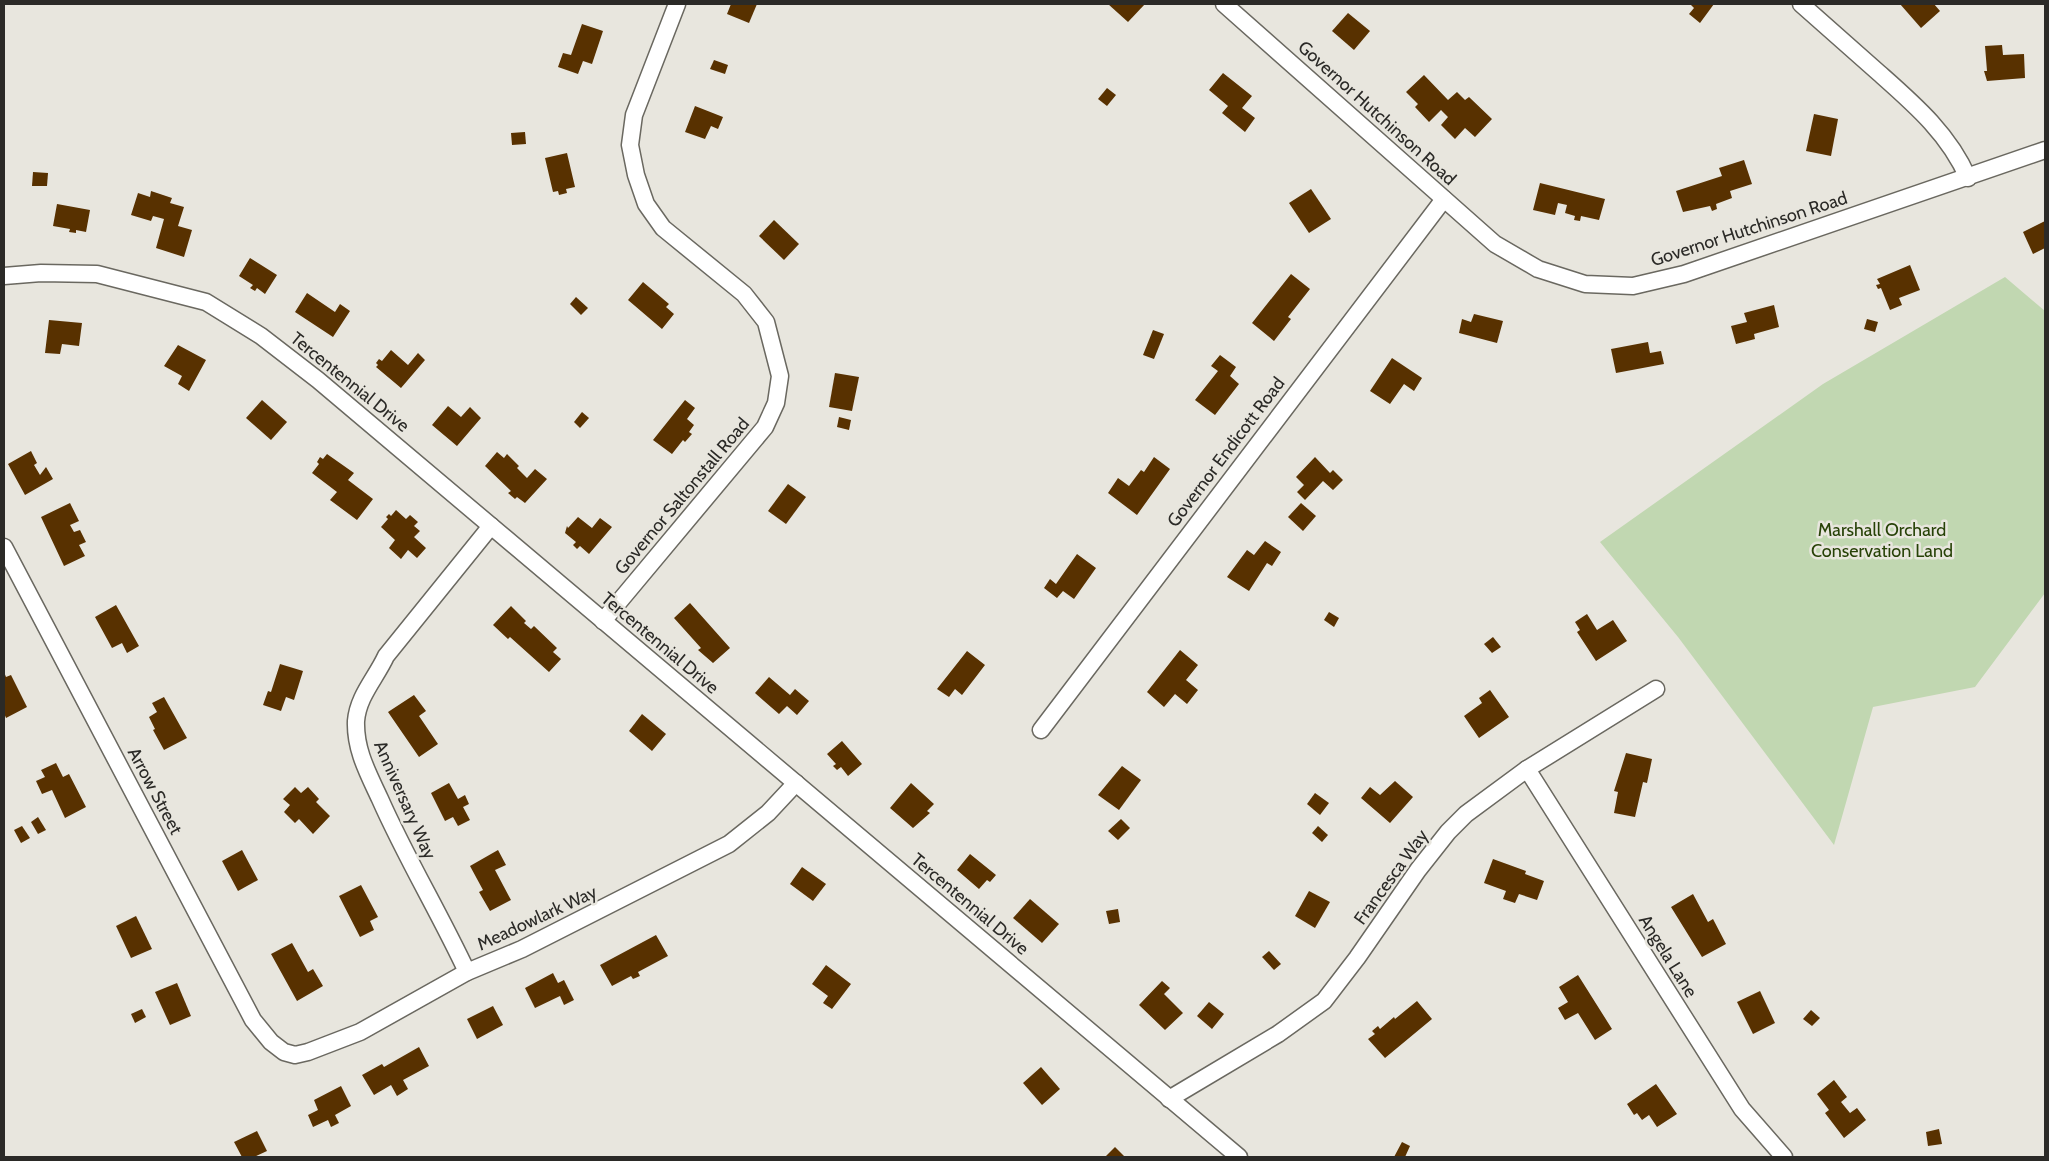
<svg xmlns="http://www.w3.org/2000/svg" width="2049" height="1161" viewBox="0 0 2049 1161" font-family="Cabin,sans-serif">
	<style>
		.green { fill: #c1d7b1 }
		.building { fill: #583100 }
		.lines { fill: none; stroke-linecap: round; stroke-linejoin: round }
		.street-casing { stroke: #6a6860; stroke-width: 19 }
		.street { stroke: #fff; stroke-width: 16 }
		.labels { text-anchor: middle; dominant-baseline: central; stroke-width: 5; stroke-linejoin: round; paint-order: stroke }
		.street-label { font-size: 18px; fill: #2b2a27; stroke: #e8e6de }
		.park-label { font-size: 18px; fill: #274207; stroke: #e8e6de }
	</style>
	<rect width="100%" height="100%" fill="#e8e6de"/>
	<path class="green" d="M2005,277l40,34v282l-70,94 -102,20 -39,138 -156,-208 -78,-95 223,-158z"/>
	<g class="building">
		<path d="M731,4h26l-8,19 -22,-9z"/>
		<path d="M1108,4h37l-17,18z"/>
		<path d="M1690,4h24l-14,19 -11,-9 5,-6z"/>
		<path d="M1900,4h34l6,7 -19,17z"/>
		<path d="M1348,13l22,18 -16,19 -22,-19z"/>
		<path d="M582,24l21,7 -11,33 -9,-3 -5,13 -20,-7 5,-14 8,2z"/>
		<path d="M2002,45l1,10 21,-1 1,24 -38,3 -3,-10h3l-2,-25z"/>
		<path d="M714,60l14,5 -3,9 -15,-5z"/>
		<path d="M1223,73l29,23 -10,12 13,10 -10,14 -23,-19 6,-7 -19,-16z"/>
		<path d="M1424,75l24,25 9,-8 8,8 4,-3 23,22 -17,18 -10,-9 -10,11 -14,-14 7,-8 -7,-7 -12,12 -14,-15 3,-3 -12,-12z"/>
		<path d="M1107,88l9,7 -9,11 -9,-7z"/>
		<path d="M695,106l28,11 -5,12 -7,-3 -6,13 -20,-7z"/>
		<path d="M1814,114l24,5 -7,37 -25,-5z"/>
		<path d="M525,132l1,12 -14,1 -1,-12z"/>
		<path d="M567,153l8,34 -9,2 1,4 -8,2 -1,-4 -5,1 -8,-34z"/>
		<path d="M1744,160l8,24 -22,7 2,7 -16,6 1,5 -5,2 -2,-5 -27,6 -7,-21 46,-15 -3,-8z"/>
		<path d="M33,172l15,1 -1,13h-15z"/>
		<path d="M1540,183l65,16 -6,21 -18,-4 -1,5 -6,-1 1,-4 -10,-3 2,-8 -9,-2 -3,12 -22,-5z"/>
		<path d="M1311,189l20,30 -22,14 -20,-30z"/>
		<path d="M151,191l21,7 -2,5 14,4 -6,19 14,4 -8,27 -28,-9 8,-29 -11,-3 -2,5 -20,-6 7,-22 12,4z"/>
		<path d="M57,204l33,6 -4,22 -10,-2v3l-7,-1 1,-3 -17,-3z"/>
		<path d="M774,220l25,24 -15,16 -25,-24z"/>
		<path d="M2045,221v27l-12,6 -10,-22z"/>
		<path d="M250,258l27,17 -12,19 -8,-6 -2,3 -5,-3 3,-3 -14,-9z"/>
		<path d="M1910,265l10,25 -21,8 3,7 -12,5 -9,-22 -3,1 -2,-4 4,-1 -3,-5z"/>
		<path d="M1291,274l19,15 -22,28 3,2 -17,22 -22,-18z"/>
		<path d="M643,282l26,22 -3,3 8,7 -12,15 -34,-29z"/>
		<path d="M307,293l28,19 5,-8 10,7 -17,26 -38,-25z"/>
		<path d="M576,297l12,11 -7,7 -11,-11z"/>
		<path d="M1774,305l5,22 -25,7 1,5 -19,5 -5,-18 16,-4 -3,-9z"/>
		<path d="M1474,314l29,7 -6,22 -38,-10 3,-14 9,3z"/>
		<path d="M1867,319l11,3 -3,10 -11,-3z"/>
		<path d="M49,320l33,3 -3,23 -17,-2 -2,10 -15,-1z"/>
		<path d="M1153,330l11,4 -10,25 -11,-4z"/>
		<path d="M1648,342l2,11 11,-2 3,13 -48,9 -5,-24z"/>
		<path d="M178,345l28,15 -17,31 -11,-7 4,-8 -18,-10z"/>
		<path d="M391,350l17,15 10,-12 7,7 -24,28 -25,-21 2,-2 -2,-2 3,-4 3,2z"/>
		<path d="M1220,355l16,12 -6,9 9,8 -24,31 -20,-15 23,-29 -7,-5z"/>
		<path d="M1392,358l30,20 -8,13 -10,-7 -14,20 -20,-13z"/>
		<path d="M835,373l24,4 -7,34 -23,-4z"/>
		<path d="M262,400l25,22 -16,18 -25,-22z"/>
		<path d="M685,400l10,8 -8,11 7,6 -5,7 3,2 -7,8 -2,-2 -11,14 -19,-14z"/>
		<path d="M448,406l13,11 9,-10 11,11 -24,28 -25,-21z"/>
		<path d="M582,412l7,6 -9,10 -6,-6z"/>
		<path d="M839,417l12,3 -2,10 -12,-3z"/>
		<path d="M31,451l6,12 -3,2 6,10 6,-8 7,12 -28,16 -17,-31z"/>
		<path d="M497,452l7,6 3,-4 12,12 -2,2 10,10 8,-9 12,10 -22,24 -8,-6 -2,2 -7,-6 3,-2 -26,-25z"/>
		<path d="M327,454l27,19 -6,7 25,19 -16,21 -27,-20 7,-8 -25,-19 7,-9 -2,-2 3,-5 3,2z"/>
		<path d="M1154,457l16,12 -33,46 -29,-22 10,-15 11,8 12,-16 3,2z"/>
		<path d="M1315,457l15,16 3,-3 10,10 -10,10 -10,-9 -18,19 -8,-8 7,-7 -8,-8z"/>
		<path d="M788,484l18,13 -20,27 -18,-13z"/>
		<path d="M70,503l9,18 -9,4 4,7 6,-2 6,12 -7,3 6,11 -21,10 -23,-49z"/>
		<path d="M1301,503l15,13 -13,15 -15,-14z"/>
		<path d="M396,510l10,9 4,-4 8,7 -4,4 6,5 -6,6 12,11 -9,10 -9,-8 -7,9 -12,-11 6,-8 -14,-13 7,-8 -2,-2 3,-3 2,2z"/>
		<path d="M578,517l14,11 8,-10 12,9 -23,27 -9,-8 -3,3 -4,-4 3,-3 -11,-9 2,-7 1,2z"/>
		<path d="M1265,541l16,11 -9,14 -5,-3 -18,28 -22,-14 20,-27 7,5z"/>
		<path d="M1077,554l19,14 -22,31 -11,-8 -6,7 -13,-10 6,-9 6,5z"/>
		<path d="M690,603l40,45 -17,15 -15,-13 3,-2 -27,-30z"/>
		<path d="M116,605l23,41 -12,7 -5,-10 -10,5 -17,-31z"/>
		<path d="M511,606l15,15 -2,2 7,6 3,-3 23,22 -4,4 8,7 -12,13 -39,-35 -2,2 -15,-14z"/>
		<path d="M1329,612l10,6 -5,9 -10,-7z"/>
		<path d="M1587,614l10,16 16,-10 14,21 -31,20 -19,-29 3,-2 -5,-8z"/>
		<path d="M1493,637l8,10 -9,6 -8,-9z"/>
		<path d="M1180,650l18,15 -12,15 12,10 -11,14 -12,-10 -11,13 -17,-15z"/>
		<path d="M967,651l18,14 -23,30 -7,-6 -6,8 -12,-8z"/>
		<path d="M280,664l23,7 -9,29 -8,-3 -5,14 -18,-6 5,-14 3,1z"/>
		<path d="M4,672l2,5 5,-2 16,32 -21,11 -2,-5z"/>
		<path d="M769,677l21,18 5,-6 14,12 -12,14 -10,-9 -8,8 -24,-21z"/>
		<path d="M1490,690l19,27 -30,21 -15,-22 18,-13 -3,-5z"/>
		<path d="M414,695l12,16 -7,5 19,28 -19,13 -31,-45z"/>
		<path d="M164,697l23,41 -23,12 -11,-20 2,-1 -6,-12 8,-5 -5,-9z"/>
		<path d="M642,714l24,20 -14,17 -23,-20z"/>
		<path d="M842,741l20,23 -14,12 -7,-9 -4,3 -4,-4 3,-2 -9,-10z"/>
		<path d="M1626,753l26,6 -5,24 -4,-1 -8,35 -21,-4 4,-21 -4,-1z"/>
		<path d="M56,763l7,14 6,-3 17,33 -21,11 -13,-28 -10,4 -6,-13 9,-4 -4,-7z"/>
		<path d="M1122,766l19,14 -22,30 -21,-15z"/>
		<path d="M1395,781l18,16 -23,26 -29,-25 9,-11 10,8z"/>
		<path d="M449,783l9,16 7,-4 4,9 -6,3 7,13 -12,6 -5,-9 -8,4 -14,-28z"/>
		<path d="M911,783l23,21 -7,7 3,2 -17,15 -23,-20z"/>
		<path d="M295,787l6,6 7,-6 11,12 -3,3 14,14 -17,18 -14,-15 -4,4 -11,-11 6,-7 -7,-6z"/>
		<path d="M1315,793l14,10 -9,12 -13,-11z"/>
		<path d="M38,817l8,13 -8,4 -7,-12z"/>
		<path d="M1121,819l9,9 -12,12 -10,-9z"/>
		<path d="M22,826l8,12 -9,5 -7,-13z"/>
		<path d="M1318,826l10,9 -6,7 -10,-9z"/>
		<path d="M242,850l16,30 -20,11 -16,-30z"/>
		<path d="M498,850l8,15 -11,5 16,30 -21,11 -11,-19 4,-2 -13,-24z"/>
		<path d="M970,854l26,21 -6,7 -3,-2 -8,9 -22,-19z"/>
		<path d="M1493,859l33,12 -1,3 19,7 -7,19 -18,-6 -4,9 -12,-4 3,-8 -22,-8z"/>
		<path d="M802,867l24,17 -13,17 -23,-17z"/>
		<path d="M361,885l17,32 -8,4 4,9 -14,7 -21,-41z"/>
		<path d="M1309,891l21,11 -15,26 -20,-12z"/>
		<path d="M1693,894l15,28 5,-3 13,25 -24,13 -31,-50z"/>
		<path d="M1030,899l29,25 -17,19 -29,-25z"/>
		<path d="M1118,909l2,13 -11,2 -3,-13z"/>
		<path d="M136,916l16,33 -21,9 -15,-32z"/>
		<path d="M656,935l12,21 -30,16 2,4 -7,3 -2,-3 -19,10 -12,-21z"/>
		<path d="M292,943l16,29 5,-3 10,17 -26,15 -26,-47z"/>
		<path d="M1269,951l12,13 -7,6 -12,-13z"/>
		<path d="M826,965l25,19 -19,25 -9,-6 5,-7 -16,-12z"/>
		<path d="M553,973l5,10 6,-3 10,20 -10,5 -4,-9 -25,12 -10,-20z"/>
		<path d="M1578,975l34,54 -17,11 -17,-27 -13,7 -7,-12 10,-6 -9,-15z"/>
		<path d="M1162,981l8,7 -6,6 19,19 -18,17 -26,-25z"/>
		<path d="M177,983l14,33 -21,9 -15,-33z"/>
		<path d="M1760,991l15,32 -22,11 -16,-32z"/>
		<path d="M1417,1001l15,18 -47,39 -17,-19 7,-5 -3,-3 6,-5 2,3 14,-12 1,2z"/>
		<path d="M1209,1002l15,12 -12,15 -15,-13z"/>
		<path d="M493,1006l10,19 -26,14 -10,-20z"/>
		<path d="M142,1009l4,8 -11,6 -4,-9z"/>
		<path d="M1811,1010l9,8 -8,8 -9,-7z"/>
		<path d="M419,1047l10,19 -26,14 5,9 -11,7 -6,-11 -17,10 -12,-20 20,-11 2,3z"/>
		<path d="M1041,1067l19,22 -18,16 -19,-22z"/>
		<path d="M1834,1080l13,17 -6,5 9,11 7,-5 9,12 -22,18 -19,-25 4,-3 -12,-16z"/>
		<path d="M1656,1084l21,30 -20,13 -8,-12 -7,5 -5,-7 -3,2 -7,-11z"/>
		<path d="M341,1086l10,20 -16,9 4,8 -8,4 -3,-7 -15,7 -5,-12 10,-5 -4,-10z"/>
		<path d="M1939,1129l3,15 -14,2 -2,-14z"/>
		<path d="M257,1131l10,20 -13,6h-12l-8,-15z"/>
		<path d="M1402,1142l8,4 -5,11h-11z"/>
		<path d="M1115,1147l10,10h-20z"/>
	</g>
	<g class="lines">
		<g class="street-casing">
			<g id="street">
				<path d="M1224,4l271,240 43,25 47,15 48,2 51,-12 361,-124"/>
				<path d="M1801,4c26,23 52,46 78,69 35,31 70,61 89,105"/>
				<path d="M4,276l37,-3 56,1 109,28 55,34 57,44 921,777"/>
				<path d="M4,547l249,473 18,22 13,10 11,3 13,-3 52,-20 107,-60 55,-23 207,-105 39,-31 28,-30"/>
				<path d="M603,621l162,-194 11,-24 4,-27 -14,-54 -22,-28 -81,-66 -17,-24 -10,-29 -6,-30 4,-30 43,-111"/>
				<path d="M1041,730l403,-531"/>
				<path d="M1527,769l215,340 42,48"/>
				<path d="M467,972c-27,-58 -61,-114 -87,-173 -12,-26 -25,-49 -24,-78 2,-25 20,-43 30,-65l105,-130"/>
				<path d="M1169,1099l109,-65 46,-33 33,-43 61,-88 30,-38 18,-18 61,-45 129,-80"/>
			</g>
		</g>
		<use href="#street" class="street"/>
	</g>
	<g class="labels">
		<g class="street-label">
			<text transform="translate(1377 113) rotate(42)">Governor Hutchinson Road</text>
			<text transform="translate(1749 229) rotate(-18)">Governor Hutchinson Road</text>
			<text transform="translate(350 382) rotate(39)">Tercentennial Drive</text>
			<text transform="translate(1226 452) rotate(-53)">Governor Endicott Road</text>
			<text transform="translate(682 496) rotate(-50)">Governor Saltonstall Road</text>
			<text transform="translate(660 643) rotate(40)">Tercentennial Drive</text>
			<text transform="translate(155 791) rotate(62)">Arrow Street</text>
			<text transform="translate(405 800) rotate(66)">Anniversary Way</text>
			<text transform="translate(1391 877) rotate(-54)">Francesca Way</text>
			<text transform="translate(970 904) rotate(40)">Tercentennial Drive</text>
			<text transform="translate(537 918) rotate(-25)">Meadowlark Way</text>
			<text transform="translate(1668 956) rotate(58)">Angela Lane</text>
		</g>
		<g class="park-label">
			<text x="1882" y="530">Marshall Orchard<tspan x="1882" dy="21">Conservation Land</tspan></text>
		</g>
	</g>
	<rect width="2049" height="1161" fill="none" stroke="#2b2a27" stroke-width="10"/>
</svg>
